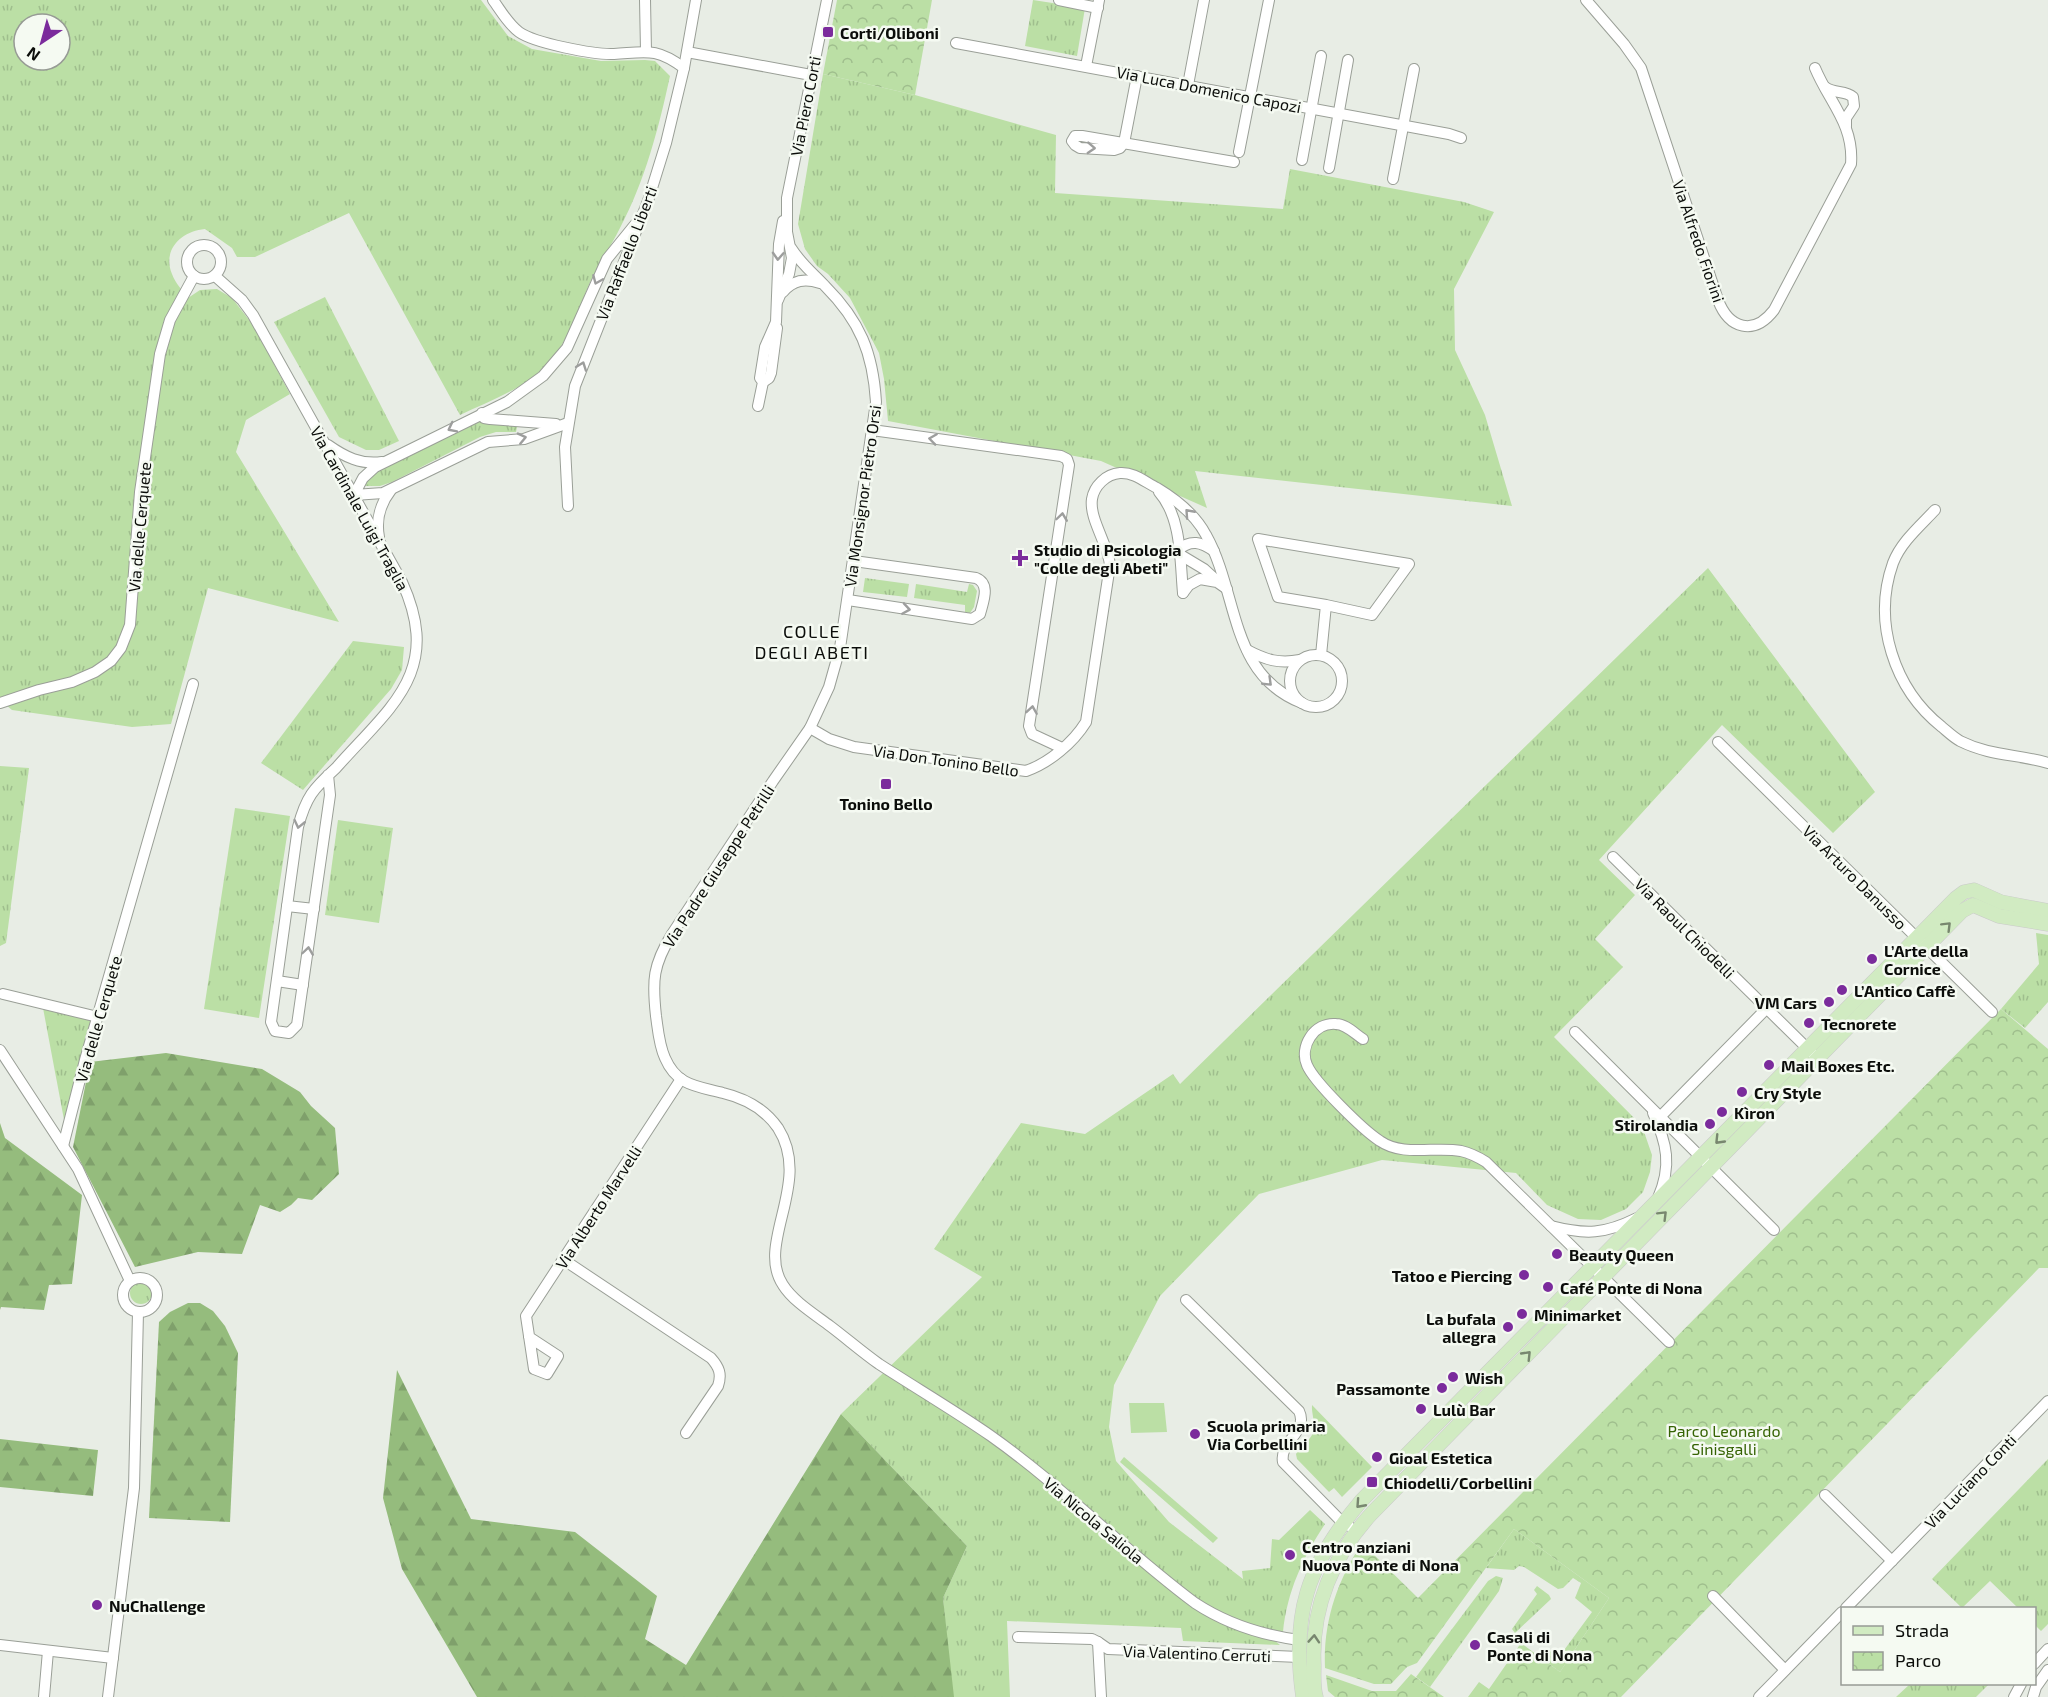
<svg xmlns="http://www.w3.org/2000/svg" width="2048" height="1697" viewBox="0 0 2048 1697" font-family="'Exo 2',sans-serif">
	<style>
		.grass { fill: url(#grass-tufts); fill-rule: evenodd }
		.forest { fill: url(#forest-firs) }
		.park { fill: url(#park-crowns) }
		.garden { fill: #bbdfa5 }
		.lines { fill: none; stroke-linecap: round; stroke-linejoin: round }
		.minor-casing { stroke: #9a9f97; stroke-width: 12 }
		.major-casing { stroke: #c9cac9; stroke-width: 15 }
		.minor { stroke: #fff; stroke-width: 10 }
		.major { stroke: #d1ebc2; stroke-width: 14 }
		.oneway { stroke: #9d9e9d }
		.oneway2 { stroke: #78876f }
		.poi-dot { fill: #7b2b9c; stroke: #f5faf2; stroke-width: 2 }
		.labels { text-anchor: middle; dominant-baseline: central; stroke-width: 5; stroke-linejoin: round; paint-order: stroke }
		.poi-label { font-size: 16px; font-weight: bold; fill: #0b0d0a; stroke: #f5faf2; text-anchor: start }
		.street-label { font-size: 16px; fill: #0b0d0a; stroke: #f5faf2 }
		.park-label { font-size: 16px; fill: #356303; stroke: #f5faf2 }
		.neighbourhood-label { font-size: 18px; letter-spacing: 1.5px; fill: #0b0d0a; stroke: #f5faf2 }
	</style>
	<defs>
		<pattern id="grass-tufts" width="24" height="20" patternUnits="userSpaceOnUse" patternTransform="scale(1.5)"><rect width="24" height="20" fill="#bbdfa5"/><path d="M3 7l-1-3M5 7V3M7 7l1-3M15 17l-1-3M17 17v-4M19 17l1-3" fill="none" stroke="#9fbe8d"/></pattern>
		<pattern id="forest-firs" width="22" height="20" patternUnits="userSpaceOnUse" patternTransform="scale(1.5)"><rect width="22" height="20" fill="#95bc7d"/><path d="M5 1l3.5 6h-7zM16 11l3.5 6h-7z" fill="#7fa06b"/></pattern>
		<pattern id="park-crowns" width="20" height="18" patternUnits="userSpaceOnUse" patternTransform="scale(1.5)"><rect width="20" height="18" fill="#bbdfa5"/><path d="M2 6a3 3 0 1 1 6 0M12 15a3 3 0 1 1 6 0" fill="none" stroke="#9fbe8d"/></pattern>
	</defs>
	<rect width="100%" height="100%" fill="#e8ede5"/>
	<g class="grass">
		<path d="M0,0h481l27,36 24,13 69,12 44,-1 10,1 15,15c-11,51 -25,105 -50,152 -9,18 -20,34 -29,52 -12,27 -24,65 -44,85 -23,24 -58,36 -87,50l-111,-202 -94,44h-18l-5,-9 -27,-19c-24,2 -43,21 -33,45 3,9 11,17 16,24l12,-8 17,-1 15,9 21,27 37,69 -44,26 -10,32 103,170 -131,-34 -37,136 -39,3 -120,-17 -12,-10zM24,24h36v36h-36z"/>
		<path d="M1033,0l52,8 -8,48 -52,-10z"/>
		<path d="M823,74l92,21 141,40 -1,58 228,16 7,-40 174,33 30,10 -40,77 1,61 30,65 27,91 -317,-35 12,37 -106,-47 -213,-40 -4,-42 -5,-26 -29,-55 -22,-24 -11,-8 -12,-17 -7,-25z"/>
		<path d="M325,297l74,144 -20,9h-13l-27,-13 -65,-115z"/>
		<path d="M477,421l33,3 7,3 -1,5h-20l-16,5 -88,45 -12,4h-16l7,-13z"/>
		<path d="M1708,568l167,224 -42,41 -111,-108 -123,135 36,35 -40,44 28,28 -69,70 88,89 10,29 -2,17 -7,20 -17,17 -25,11 -23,-1 -31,-14 -31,-32 -134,-13 -123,34 -99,102 -46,89 -5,42 7,34 53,61 74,57 -1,-8 28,-3 2,-29 7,1 31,-30 15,14c-22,33 -38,68 -42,108l-26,-6 23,19 -97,-4 -2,-13 -174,-7 3,76h-58l-9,-99 24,-52 -126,-132 141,-137 -48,-28 87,-126 64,11 88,-60 7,10z"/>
		<path d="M865,578l44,6 -2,13 -44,-5z"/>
		<path d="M916,584l51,8 2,-8 4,1 4,6 -3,16 -4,6 -5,-1v-7l-51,-7z"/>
		<path d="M353,641l51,6 -2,23 -11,19 -88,101 -42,-27z"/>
		<path d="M0,766l29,2 -23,175 -6,3z"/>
		<path d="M235,808l55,8 -31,202 -55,-9z"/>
		<path d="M338,820l55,8 -14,95 -54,-8z"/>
		<path d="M2036,933l12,2v67l-23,26 -24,-19 38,-45z"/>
		<path d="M43,1008l49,13 -27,104z"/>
		<circle cx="141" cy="1293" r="11"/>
		<path d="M1312,1405l60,62 -30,30 -8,-9 -5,4 -32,-33 -1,-5c4,-7 12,-12 16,-19 5,-10 -1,-21 0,-30z"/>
		<path d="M2048,1459v165l-7,7 -6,-6 -1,-17h-16l-28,-27 -28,27 -30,-29z"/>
		<path d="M1514,1529l95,69 -49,74 -20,-15 7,-8 12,8 33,-45 -17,-14 6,-15 -8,-5 -10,10 -5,1 -34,-22 -5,-1 -5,4 -28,-2z"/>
		<path d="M1496,1576l7,2 -4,13 -69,96 -14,-10 72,-96z"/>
		<path d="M1537,1586l12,9 2,4 -36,34 -3,-4 25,-35 -3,-4z"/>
		<path d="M1910,1684h79l-13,13h-80z"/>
	</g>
	<g class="forest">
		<path d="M166,1053l96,16 38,23 11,14 24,22 4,46 -27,26 -14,-2 -7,7 -11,7 -20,-7 -18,49 -44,-2 -63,15 -62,-120 17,-85z"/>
		<path d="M0,1123l5,15 77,57 -10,89 -23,1 -5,25 -43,-3 -1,3z"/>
		<path d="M188,1303h12l13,8 12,15 13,27 -8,169 -81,-4 10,-196 11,-10z"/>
		<path d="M397,1370l74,149 104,13 82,64 -12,43 41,26 155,-251 126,132 -24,52 11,99h-477l-75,-128 -19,-71z"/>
		<path d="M0,1439l98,11 -5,46 -93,-9z"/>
	</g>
	<g class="park">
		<path d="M837,0h95l-17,95 -92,-21z"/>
		<path d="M2001,1009l47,40v219h-9l-418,429h-153l11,-15 10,7 32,-46 39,29 49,-74 -95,-69 -97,134 -10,4 -16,17h-17l-49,-16c-2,-46 12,-87 37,-125l56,55z"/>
		<path d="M1411,1674l33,23h-109l-7,-6 -2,-16 46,16h24z"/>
	</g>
	<g class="garden">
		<path d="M1129,1403h35l3,29 -36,1z"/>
		<path d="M1124,1457l94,81 -5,5 -93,-81z"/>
	</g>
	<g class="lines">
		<g class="minor-casing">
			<g id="minor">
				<path d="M493,0c8,11 15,24 26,32 15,11 76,23 95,22 32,-2 42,-7 70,14"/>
				<path d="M645,0l1,51"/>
				<path d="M1059,0l39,8"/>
				<path d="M1586,0l38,44 17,24 77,232c11,29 36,36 56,10l77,-146c3,-40 -22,-62 -36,-96"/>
				<path d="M956,43l493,91 12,4"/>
				<path d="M687,52l124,23"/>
				<path d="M1086,66l13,-66"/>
				<path d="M1188,85l16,-85"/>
				<path d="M1825,87c9,7 20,3 28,10l1,9 -8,12v8"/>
				<path d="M1124,143l-4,5 -6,2 -34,-2 -5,-3 -3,-4 3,-5h7l152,26"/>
				<path d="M1124,143l13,-67"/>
				<path d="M1239,152l30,-152"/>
				<path d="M1302,160l19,-104"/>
				<path d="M1329,168l19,-108"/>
				<path d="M1393,179l21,-110"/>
				<circle cx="204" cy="262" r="17"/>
				<path d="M791,248c10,16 22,25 34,38 35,35 48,67 51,116l-36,246 -11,39 -19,41 -37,53 -101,153c-19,31 -20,46 -16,82 2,14 3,29 9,42 12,28 32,28 58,35 21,5 42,16 55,35 35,55 -23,115 5,157 10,16 31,29 47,41 16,12 32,26 49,38 37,24 76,47 112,72 72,51 134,115 204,167 32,21 66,32 104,37"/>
				<path d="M215,276l27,24 11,15 149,267c41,90 -11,124 -66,186 -23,21 -30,29 -38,59l-27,195 4,9 14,2 8,-8 33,-230 -2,-20"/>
				<path d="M783,292c10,-12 22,-14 37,-9"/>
				<path d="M778,300l11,-26 3,-16 -5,-26v-34l40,-198"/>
				<path d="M763,382l6,-4 2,-5 6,-45"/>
				<path d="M758,406l5,-24 -3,-4 5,-31 11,-25 3,-78 4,-23"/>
				<path d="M482,413l2,5 6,1 66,5"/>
				<path d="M568,423l-44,16 -36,3 -105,51 -29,2 9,-17 12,-11 132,-65 36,-26 24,-28 40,-89 35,-43"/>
				<path d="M872,430l189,26 6,3 2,6 -40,261 3,8 30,14"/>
				<path d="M328,445c17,12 33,20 54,17"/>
				<path d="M1159,492c23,26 21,69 24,101"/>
				<path d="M568,506l-3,-59 10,-61 73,-185 18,-58 18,-75 12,-68"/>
				<path d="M1935,510c-15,16 -34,32 -42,53 -21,59 1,126 49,164 6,5 11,10 18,14 30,15 57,13 88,22"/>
				<path d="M379,537c-3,-16 1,-33 12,-47"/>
				<path d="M1178,550c13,-11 23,-8 36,1"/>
				<path d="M1179,554l25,15 12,11"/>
				<path d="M1183,593l6,-8 11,-6 17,3 10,7"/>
				<path d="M848,600l124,19 8,-5c3,-12 11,-30 -4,-36l-122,-17"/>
				<path d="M1247,650c19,10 32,14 53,10"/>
				<path d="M1321,655l5,-50 -48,-8 -20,-58 151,25 -37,51 -46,-10"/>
				<circle cx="1316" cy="681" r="26"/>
				<path d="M0,703l39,-13 33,-8 23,-10 16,-11 10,-13 9,-23 10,-133 20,-138 10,-34 24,-44"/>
				<path d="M810,728l19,11 25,8 172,24c23,-8 47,-28 60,-49l24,-157c-2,-21 -21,-46 -18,-66 2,-13 14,-25 28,-26 14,-1 25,9 37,15 20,12 38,26 49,47 33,59 23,140 96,168"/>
				<path d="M1718,742l274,270"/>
				<path d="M1613,857l199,196"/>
				<path d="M287,906l27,3"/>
				<path d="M277,981l26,4"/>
				<path d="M3,994l95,23"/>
				<path d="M1575,1032l199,198"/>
				<path d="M1363,1039c-8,-5 -17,-15 -27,-15 -22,-2 -37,23 -29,41 7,17 56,65 73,76 23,16 55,5 81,10 9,2 17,6 25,11l183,180"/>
				<path d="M0,1050l78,119 52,112"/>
				<path d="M1653,1113c14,30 19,53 5,85"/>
				<path d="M1660,1117l107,-109"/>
				<path d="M63,1146l22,-86 108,-376"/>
				<path d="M1551,1226c35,9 54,8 86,-8"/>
				<path d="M564,1260l147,98c8,9 11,16 7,28l-32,47"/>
				<circle cx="140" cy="1295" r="17"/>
				<path d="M1186,1300l113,111c10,21 -20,30 -16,51l56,57 10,7"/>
				<path d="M529,1337l29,19 -11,18 -13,-5 -8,-53 155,-237"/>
				<path d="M1825,1495l67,66"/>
				<path d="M1713,1596l72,74"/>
				<path d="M1846,1608l202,-207"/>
				<path d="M1018,1637l74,2 6,3"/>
				<path d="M0,1645l113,13"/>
				<path d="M2034,1664l14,-15"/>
				<path d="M44,1697l4,-46"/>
				<path d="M108,1697l26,-209 4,-176"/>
				<path d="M1101,1697l-3,-55 10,7 191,8"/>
				<path d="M1759,1697l83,-85"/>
				<path d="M2014,1697l7,-13"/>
				<path d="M2033,1697l3,-10 12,-17"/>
			</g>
		</g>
		<g class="major-casing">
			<g id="major">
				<path d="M1303,1697c-12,-83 4,-132 58,-196l595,-603 8,-6 10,-2 27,12 47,9"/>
				<path d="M1316,1697c-3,-10 -2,-22 -2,-32 -3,-57 19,-110 58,-152l590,-602 11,-6 26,11 49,8"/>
			</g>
		</g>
		<use href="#minor" class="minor"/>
		<use href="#major" class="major"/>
	</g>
	<defs><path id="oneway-chevron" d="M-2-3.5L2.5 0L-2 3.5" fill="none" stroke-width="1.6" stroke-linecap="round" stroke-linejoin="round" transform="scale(1.5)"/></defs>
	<g class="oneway">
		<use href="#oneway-chevron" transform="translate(1091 148) rotate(3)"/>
		<use href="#oneway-chevron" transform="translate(778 256) rotate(93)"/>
		<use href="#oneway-chevron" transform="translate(597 280) rotate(113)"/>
		<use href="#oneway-chevron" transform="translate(582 366) rotate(-70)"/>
		<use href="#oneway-chevron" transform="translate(452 428) rotate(153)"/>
		<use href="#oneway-chevron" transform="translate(522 438) rotate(-13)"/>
		<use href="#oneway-chevron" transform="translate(933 439) rotate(-172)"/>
		<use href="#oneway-chevron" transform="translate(1189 513) rotate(-132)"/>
		<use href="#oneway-chevron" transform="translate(1062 517) rotate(-82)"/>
		<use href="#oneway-chevron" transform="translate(906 609) rotate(9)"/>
		<use href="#oneway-chevron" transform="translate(1268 682) rotate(44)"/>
		<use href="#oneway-chevron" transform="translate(1032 710) rotate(-81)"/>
		<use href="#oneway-chevron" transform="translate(299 824) rotate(103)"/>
		<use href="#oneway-chevron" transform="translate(308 951) rotate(-82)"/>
	</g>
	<g class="oneway2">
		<use href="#oneway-chevron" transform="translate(1947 926) rotate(-45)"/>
		<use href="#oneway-chevron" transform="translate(1719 1140) rotate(134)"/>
		<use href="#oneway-chevron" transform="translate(1663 1215) rotate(-45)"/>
		<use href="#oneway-chevron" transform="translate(1527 1355) rotate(-46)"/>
		<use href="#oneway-chevron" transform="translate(1360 1504) rotate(132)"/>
		<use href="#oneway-chevron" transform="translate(1314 1639) rotate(-86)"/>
	</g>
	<g class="poi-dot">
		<rect x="822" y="26" width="12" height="12" rx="3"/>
		<path d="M1017 549h6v6h6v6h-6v6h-6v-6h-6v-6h6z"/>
		<rect x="880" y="778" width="12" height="12" rx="3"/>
		<circle cx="1872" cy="959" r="6"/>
		<circle cx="1842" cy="990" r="6"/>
		<circle cx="1829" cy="1002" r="6"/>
		<circle cx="1809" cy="1023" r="6"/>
		<circle cx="1769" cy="1065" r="6"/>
		<circle cx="1742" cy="1092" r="6"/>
		<circle cx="1722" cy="1112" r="6"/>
		<circle cx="1710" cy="1124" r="6"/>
		<circle cx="1557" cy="1254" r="6"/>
		<circle cx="1524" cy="1275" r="6"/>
		<circle cx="1548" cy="1287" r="6"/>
		<circle cx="1522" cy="1314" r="6"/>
		<circle cx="1508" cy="1327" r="6"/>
		<circle cx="1453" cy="1377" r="6"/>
		<circle cx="1442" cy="1388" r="6"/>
		<circle cx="1421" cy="1409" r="6"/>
		<circle cx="1195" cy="1434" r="6"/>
		<circle cx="1377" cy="1457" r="6"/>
		<rect x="1366" y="1476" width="12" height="12" rx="3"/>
		<circle cx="1290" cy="1555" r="6"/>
		<circle cx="97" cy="1605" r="6"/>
		<circle cx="1475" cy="1645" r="6"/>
	</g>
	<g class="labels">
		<g class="poi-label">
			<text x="840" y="32">Corti/Oliboni</text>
			<text x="1034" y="549">Studio di Psicologia<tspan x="1034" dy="18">"Colle degli Abeti"</tspan></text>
			<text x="886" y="803" text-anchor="middle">Tonino Bello</text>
			<text x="1884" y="950">L’Arte della<tspan x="1884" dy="18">Cornice</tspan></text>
			<text x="1854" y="990">L’Antico Caffè</text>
			<text x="1817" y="1002" text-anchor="end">VM Cars</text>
			<text x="1821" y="1023">Tecnorete</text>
			<text x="1781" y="1065">Mail Boxes Etc.</text>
			<text x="1754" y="1092">Cry Style</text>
			<text x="1734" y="1112">Kìron</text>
			<text x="1698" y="1124" text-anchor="end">Stirolandia</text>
			<text x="1569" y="1254">Beauty Queen</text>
			<text x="1512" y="1275" text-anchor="end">Tatoo e Piercing</text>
			<text x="1560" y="1287">Café Ponte di Nona</text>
			<text x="1534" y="1314">Minimarket</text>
			<text x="1496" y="1318" text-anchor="end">La bufala<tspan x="1496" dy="18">allegra</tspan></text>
			<text x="1465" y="1377">Wish</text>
			<text x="1430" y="1388" text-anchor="end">Passamonte</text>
			<text x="1433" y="1409">Lulù Bar</text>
			<text x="1207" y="1425">Scuola primaria<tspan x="1207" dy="18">Via Corbellini</tspan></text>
			<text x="1389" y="1457">Gioal Estetica</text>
			<text x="1384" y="1482">Chiodelli/Corbellini</text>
			<text x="1302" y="1546">Centro anziani<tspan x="1302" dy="18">Nuova Ponte di Nona</tspan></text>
			<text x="109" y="1605">NuChallenge</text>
			<text x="1487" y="1636">Casali di<tspan x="1487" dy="18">Ponte di Nona</tspan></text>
		</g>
		<g class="street-label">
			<text transform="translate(1209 89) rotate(11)">Via Luca Domenico Capozi</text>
			<text transform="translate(805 106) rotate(-79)">Via Piero Corti</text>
			<text transform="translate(1699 241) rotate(71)">Via Alfredo Fiorini</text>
			<text transform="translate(626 253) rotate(-69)">Via Raffaello Liberti</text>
			<text transform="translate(862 496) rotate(-82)">Via Monsignor Pietro Orsi</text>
			<text transform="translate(360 508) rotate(61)">Via Cardinale Luigi Traglia</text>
			<text transform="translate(139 527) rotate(-85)">Via delle Cerquete</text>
			<text transform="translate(946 760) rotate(8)">Via Don Tonino Bello</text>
			<text transform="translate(718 866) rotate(-57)">Via Padre Giuseppe Petrilli</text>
			<text transform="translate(1855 877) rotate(45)">Via Arturo Danusso</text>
			<text transform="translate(1685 928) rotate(45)">Via Raoul Chiodelli</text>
			<text transform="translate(98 1019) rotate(-74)">Via delle Cerquete</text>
			<text transform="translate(598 1207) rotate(-57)">Via Alberto Marvelli</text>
			<text transform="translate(1970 1481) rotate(-46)">Via Luciano Conti</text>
			<text transform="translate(1094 1520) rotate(40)">Via Nicola Saliola</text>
			<text transform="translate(1197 1653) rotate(2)">Via Valentino Cerruti</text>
		</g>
		<g class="park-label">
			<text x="1724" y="1430">Parco Leonardo<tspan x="1724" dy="18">Sinisgalli</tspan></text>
		</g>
		<g class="neighbourhood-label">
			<text x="812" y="631">COLLE<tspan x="812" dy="21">DEGLI ABETI</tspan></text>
		</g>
	</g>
	<rect x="1841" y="1607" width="195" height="78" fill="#f5faf2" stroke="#979b95" stroke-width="1.5"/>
	<rect x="1853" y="1626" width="30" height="9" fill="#d1ebc2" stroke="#979b95" stroke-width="1.5"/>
	<text x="1895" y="1637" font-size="18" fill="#0b0d0a">Strada</text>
	<rect x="1853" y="1652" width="30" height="18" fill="url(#park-crowns)" stroke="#979b95" stroke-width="1.5"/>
	<text x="1895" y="1667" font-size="18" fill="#0b0d0a">Parco</text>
	<g transform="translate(42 42) rotate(216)"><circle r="28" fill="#f5faf2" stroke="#979b95" stroke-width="1.5"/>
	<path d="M0-4.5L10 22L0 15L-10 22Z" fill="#7b2b9c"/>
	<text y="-9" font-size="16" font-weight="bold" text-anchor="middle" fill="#0b0d0a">N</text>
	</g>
</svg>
